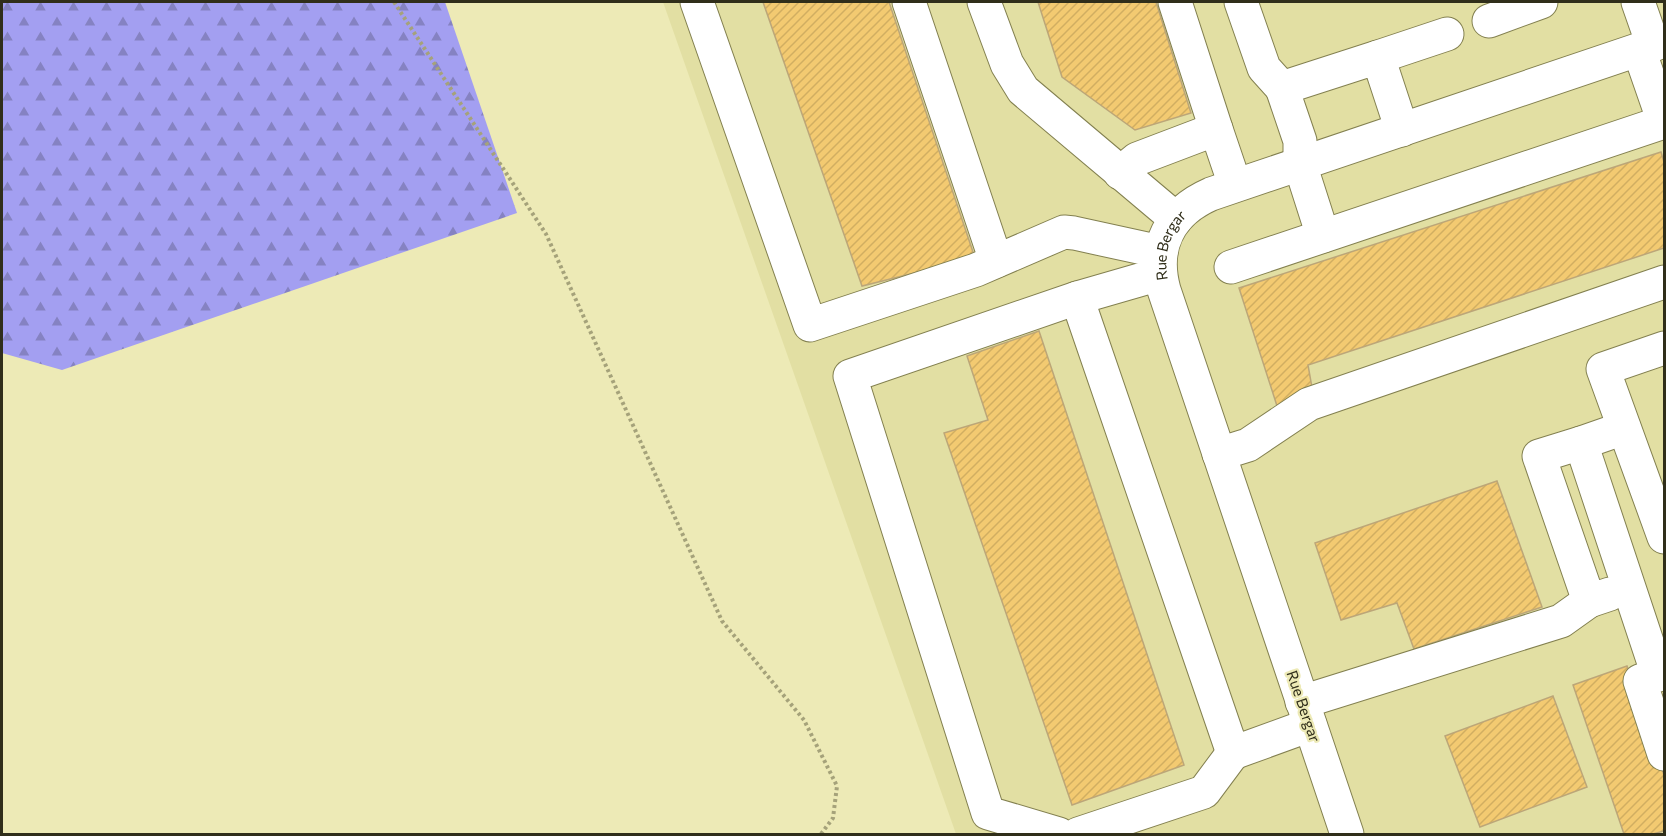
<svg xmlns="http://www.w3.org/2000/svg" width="1666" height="836" viewBox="0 0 1666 836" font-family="Commissioner,sans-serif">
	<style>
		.built { fill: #e2dfa3 }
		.forest { fill: url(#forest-firs) }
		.building { fill: url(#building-hatch); stroke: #bca678; stroke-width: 1.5 }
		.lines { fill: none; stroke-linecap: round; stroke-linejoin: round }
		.minor-casing { stroke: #838050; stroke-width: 35 }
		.path { stroke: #a5a27a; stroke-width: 4; stroke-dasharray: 3 3; stroke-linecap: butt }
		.minor { stroke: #fff; stroke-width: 33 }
		.labels { text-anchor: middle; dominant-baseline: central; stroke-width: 4.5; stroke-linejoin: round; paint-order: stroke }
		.street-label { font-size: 15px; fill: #302e1a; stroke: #edeab6 }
	</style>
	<defs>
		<pattern id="forest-firs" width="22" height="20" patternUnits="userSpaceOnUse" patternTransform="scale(1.5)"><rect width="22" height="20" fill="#a39ff1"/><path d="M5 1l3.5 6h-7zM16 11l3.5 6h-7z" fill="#8582c2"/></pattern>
		<pattern id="building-hatch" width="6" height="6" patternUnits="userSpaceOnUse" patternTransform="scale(1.5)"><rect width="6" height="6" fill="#f3ca71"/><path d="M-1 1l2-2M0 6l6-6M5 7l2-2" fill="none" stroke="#d1ae61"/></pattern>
	</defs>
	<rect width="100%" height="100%" fill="#edeab6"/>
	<path class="built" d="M663,2h1001v832h-708z"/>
	<path class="forest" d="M2,2h443l72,211 -455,157 -60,-17z"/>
	<g class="building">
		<path d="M763,2h126l86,256 -113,28z"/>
		<path d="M1038,2h118l35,111 -56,17 -73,-53z"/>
		<path d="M1661,152l3,10v86l-356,117 6,34 -36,10 -39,-121z"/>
		<path d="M1039,331l145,434 -112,40 -128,-372 44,-13 -21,-64z"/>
		<path d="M1497,481l45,126 -128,42 -17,-46 -56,17 -26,-77z"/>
		<path d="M1627,666l37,109v56l-11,3h-29l-51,-149z"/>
		<path d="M1553,696l34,91 -107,40 -35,-91z"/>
	</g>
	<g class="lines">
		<g class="minor-casing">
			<g id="minor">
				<path d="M697,2l113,323 166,-55 88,-38 10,1 87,19"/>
				<path d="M909,2l87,259"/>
				<path d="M984,2l23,62 16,26 153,129"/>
				<path d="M1175,2l41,127"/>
				<path d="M1241,2l23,66 18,20"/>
				<path d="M1638,2l15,43"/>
				<path d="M1489,21l52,-19"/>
				<path d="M1639,50l25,72"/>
				<path d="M1378,57l69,-23"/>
				<path d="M1120,173l17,-14 79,-30 19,56"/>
				<path d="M1323,236l-23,-72v-23l-18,-53 96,-31 24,73"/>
				<path d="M1231,267l433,-145"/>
				<path d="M1160,274l-83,24 156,455 77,-28"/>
				<path d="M1664,348l-61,21 61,168"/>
				<path d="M1624,428l-43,15 77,232"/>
				<path d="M1581,443l-42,13 50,145 21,-7"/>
				<path d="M1219,454l29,-9 61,-41 355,-122"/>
				<path d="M1664,672l-24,9 24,73"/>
				<path d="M1302,702l259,-81 28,-20"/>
				<path d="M1059,834l-71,-21 -138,-437 227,-78"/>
				<path d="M1078,834l126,-42 29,-39"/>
				<path id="s1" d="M1347,834l-183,-544c-12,-44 6,-78 47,-96l453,-153"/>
			</g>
		</g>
		<path class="path" d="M394,2l152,232 176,387 82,99 33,66 -4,32 -12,16"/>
		<use href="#minor" class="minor"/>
	</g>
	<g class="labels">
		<g class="street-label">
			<text stroke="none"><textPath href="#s1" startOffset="621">Rue Bergar</textPath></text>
			<text transform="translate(1304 706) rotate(71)">Rue Bergar</text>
		</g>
	</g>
	<rect width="1666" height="836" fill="none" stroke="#302e1a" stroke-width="6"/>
</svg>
